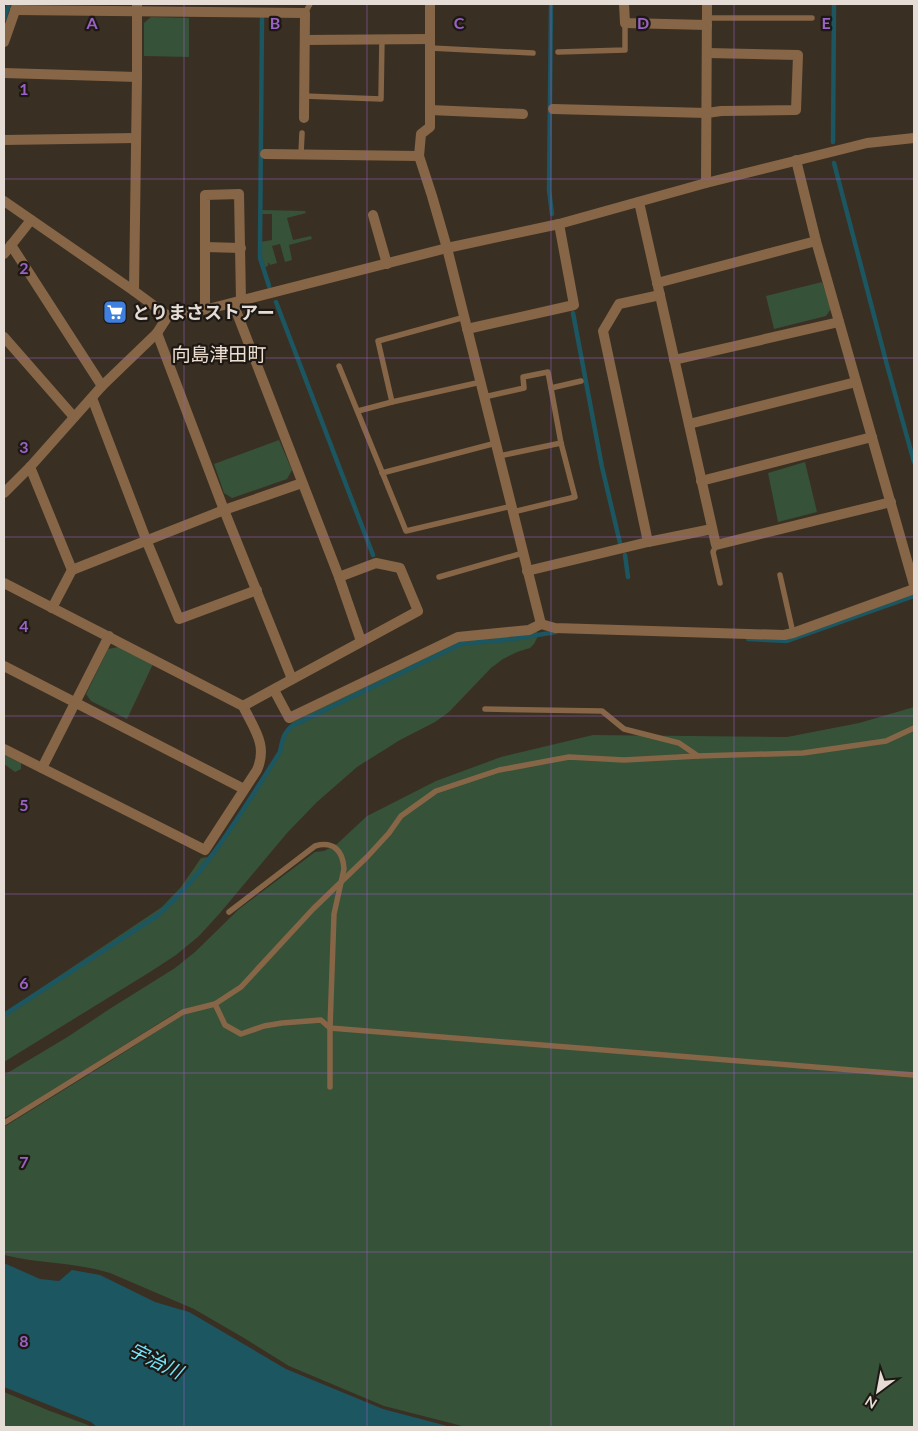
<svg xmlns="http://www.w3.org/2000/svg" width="918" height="1431" viewBox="0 0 918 1431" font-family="Lato,'Noto Sans JP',sans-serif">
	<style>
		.green { fill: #365238 }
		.water { fill: #1c5661 }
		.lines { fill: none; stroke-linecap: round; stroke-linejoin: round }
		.stream { stroke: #1c5661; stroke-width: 4.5 }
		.lane { stroke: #866647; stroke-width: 5.5 }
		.street { stroke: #866647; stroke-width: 10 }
		.grid { fill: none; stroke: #9a61c6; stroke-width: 1; stroke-opacity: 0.55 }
		.labels { text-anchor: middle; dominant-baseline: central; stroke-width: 4.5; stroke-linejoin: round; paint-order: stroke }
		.poi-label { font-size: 18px; font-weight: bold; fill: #e4dcd5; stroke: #1d1813; text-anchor: start }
		.neighbourhood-label { font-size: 19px; fill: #efe0d1; stroke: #1d1813 }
		.water-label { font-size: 19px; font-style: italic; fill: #74e3fa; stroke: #1d1813 }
		.grid-label { font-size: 16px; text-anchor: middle; font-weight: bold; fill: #9a61c6; stroke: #1d1813; stroke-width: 4.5; stroke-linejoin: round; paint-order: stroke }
	</style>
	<rect width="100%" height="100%" fill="#3a2f23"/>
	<g class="green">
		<path d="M151,17l38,1v39l-45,-1v-33z"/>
		<path d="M261,210l44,1 1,2 -19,5 6,22 18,-4 1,3 -23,6 3,15 -7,2 -5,-18 -8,2 5,17 -7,2 -1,-2h-1v3l-3,1 -4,-12 -1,-13 12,-2v-26h-12z"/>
		<path d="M822,282l9,27 -5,7 -52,13 -8,-33z"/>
		<path d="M279,440l13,30 -5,9 -55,19 -8,-5 -10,-29z"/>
		<path d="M805,462l12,50 -39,10 -10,-49z"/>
		<path d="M537,632l1,4 -4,8 -4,4 -13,4 -14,7 -12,9 -42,44 -14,10 -35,18 -43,27 -40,35 -30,31 -67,80 -21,23 -23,19 -26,17 -146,90v-49l158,-106 19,-20 20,-29 7,-1 3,2 68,-104c3,-6 3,-11 5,-17 2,-6 6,-10 8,-16l167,-82 19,-4z"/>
		<path d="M118,647l35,17 -26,55 -36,-18 -5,-7 22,-45z"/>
		<path d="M914,707v720h-448l-82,-21 -95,-40 -45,-28 -50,-29 -84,-36c-35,-11 -71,-9 -106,-18v-128l108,-67 69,-44 -4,-4 -153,96 -20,10v-43l65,-39 42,-28 64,-40 20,-16 44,-43 76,-57 9,-1 13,-7 30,-28 69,-35 65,-24 92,-22 194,2 72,-14z"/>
		<path d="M4,755l17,8v6l-6,3 -11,-8z"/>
		<path d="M4,1392l46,19 38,14 3,2h-87z"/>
	</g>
	<path class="water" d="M4,1263l36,16 19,2 13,-11 28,5 55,27 34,10 97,57 97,40 68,18h-354l-6,-5 -87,-35z"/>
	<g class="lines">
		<g class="stream">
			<path d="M551,4l-2,186 3,24"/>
			<path d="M262,18l-2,229v11l9,28"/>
			<path d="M4,19l5,-15"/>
			<path d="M833,142l1,-138"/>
			<path d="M834,163l53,202 27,97"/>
			<path d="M276,302l97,253"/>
			<path d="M573,313l29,154 18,76"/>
			<path d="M625,555l3,22"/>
			<path d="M748,639l39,2 127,-45"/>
			<path d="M4,1015l154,-100c51,-45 85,-106 122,-163 2,-10 3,-19 12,-26l169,-82 45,-4 50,-8"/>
		</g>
		<g class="lane">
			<path d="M305,13l5,-9"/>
			<path d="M707,18h105"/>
			<path d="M430,48l103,5"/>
			<path d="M558,52l67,-2v-27"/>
			<path d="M304,96l77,3 1,-61"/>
			<path d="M301,154l1,-21"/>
			<path d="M339,366l67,165 106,-25"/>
			<path d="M551,388l30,-7"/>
			<path d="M484,397l40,-9 -1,-11 25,-5 13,71 14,54 -62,15"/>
			<path d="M392,402l-14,-61 87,-24"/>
			<path d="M358,411l34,-9 89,-20"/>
			<path d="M499,456l62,-13"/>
			<path d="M382,473l114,-30"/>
			<path d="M716,545l-3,7 7,31"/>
			<path d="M780,575l13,58"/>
			<path d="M439,577l84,-24"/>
			<path d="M485,709l117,2 22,18 55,14 19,13"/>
			<path d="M229,912l86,-66c18,-5 28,4 29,23l-10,45 -4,114 584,47"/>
			<path d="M215,1004l10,21 16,9 23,-8 18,-3 39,-3 9,8v59"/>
			<path d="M4,1123l179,-111 32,-8 26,-17 72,-78 54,-52 22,-24 12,-17 35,-25 63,-21 70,-13 55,3 74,-4 105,-3 83,-12 28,-13"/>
		</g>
		<g class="street">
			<path d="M430,4v123l-9,7 -2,22 13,40 15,52 94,376"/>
			<path d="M624,4l1,19 82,2"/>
			<path d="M15,10l290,3 -1,105"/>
			<path d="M305,40l125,-1"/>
			<path d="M4,42l13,-37"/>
			<path d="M4,73l133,4"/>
			<path d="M553,109l154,4 14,-2 75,-1 2,-55 -90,-2"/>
			<path d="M430,110l93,4"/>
			<path d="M4,140l132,-2"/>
			<path d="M265,154l154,2"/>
			<path d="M796,160l20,81 98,344"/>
			<path d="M706,183l1,-179"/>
			<path d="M4,201l130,90 34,25 44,-8 235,-60 112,-24 147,-41 137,-34 24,-6 47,-5"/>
			<path d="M639,202l77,343 175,-43"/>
			<path d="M373,215l14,49"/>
			<path d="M11,245l91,141"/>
			<path d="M205,247l36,1"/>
			<path d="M4,254l27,-34"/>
			<path d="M657,283l159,-42"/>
			<path d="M134,291l3,-214v-73"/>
			<path d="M233,303l106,274 22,64"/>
			<path d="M205,309v-114l34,-1 2,106"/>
			<path d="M467,329l107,-24 -15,-81"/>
			<path d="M157,333l67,177 68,169"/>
			<path d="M4,337l70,80"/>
			<path d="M674,360l165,-38"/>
			<path d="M92,398l55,144 32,77 78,-29"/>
			<path d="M689,424l167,-42"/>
			<path d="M30,467l42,103 152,-60 78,-27"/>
			<path d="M701,481l171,-44"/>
			<path d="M4,493l26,-26 72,-81 55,-53 11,-17"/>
			<path d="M648,542l-45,-211 16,-27 41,-9"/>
			<path d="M527,571l121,-29 64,-13"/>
			<path d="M4,583l239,123c11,23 25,39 14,64l-52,80 -201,-101"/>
			<path d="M52,608l20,-38"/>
			<path d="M4,666l240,123"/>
			<path d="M274,690l15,28 169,-81 71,-7 12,-6 14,4 229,7 9,-2 121,-44"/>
			<path d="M243,706l175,-95 -18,-43 -24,-5 -37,14"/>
			<path d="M42,768l67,-132"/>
		</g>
	</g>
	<path class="grid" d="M184,4v1423M367,4v1423M551,4v1423M734,4v1423M4,179h910M4,358h910M4,537h910M4,716h910M4,894h910M4,1073h910M4,1252h910"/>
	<defs>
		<g id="supermarket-square" transform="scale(1.25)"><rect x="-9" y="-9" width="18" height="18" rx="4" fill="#3f7fe0" stroke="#1d1813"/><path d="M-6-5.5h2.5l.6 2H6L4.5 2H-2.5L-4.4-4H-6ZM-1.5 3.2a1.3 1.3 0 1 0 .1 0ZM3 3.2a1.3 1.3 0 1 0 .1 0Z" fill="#fff"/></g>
	</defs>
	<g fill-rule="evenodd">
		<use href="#supermarket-square" x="115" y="312"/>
	</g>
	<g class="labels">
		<g class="poi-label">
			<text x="132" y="312">とりまさストアー</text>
		</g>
		<g class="neighbourhood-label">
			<text x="219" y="353">向島津田町</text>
		</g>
		<g class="water-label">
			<text transform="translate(156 1360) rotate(26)">宇治川</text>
		</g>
	</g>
	<g class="grid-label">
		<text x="92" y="29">A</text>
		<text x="275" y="29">B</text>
		<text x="459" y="29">C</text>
		<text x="643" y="29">D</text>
		<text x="826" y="29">E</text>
		<text x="24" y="95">1</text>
		<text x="24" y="274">2</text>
		<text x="24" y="453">3</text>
		<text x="24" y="632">4</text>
		<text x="24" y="811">5</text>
		<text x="24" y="989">6</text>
		<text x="24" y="1168">7</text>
		<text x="24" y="1347">8</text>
	</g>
	<rect width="918" height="1431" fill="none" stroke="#e4dcd5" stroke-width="10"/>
	<g transform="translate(878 1391) rotate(212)" stroke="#1d1813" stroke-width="4" paint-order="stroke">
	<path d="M0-4L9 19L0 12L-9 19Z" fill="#e4dcd5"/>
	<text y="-8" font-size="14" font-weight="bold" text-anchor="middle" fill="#e4dcd5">N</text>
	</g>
</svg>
